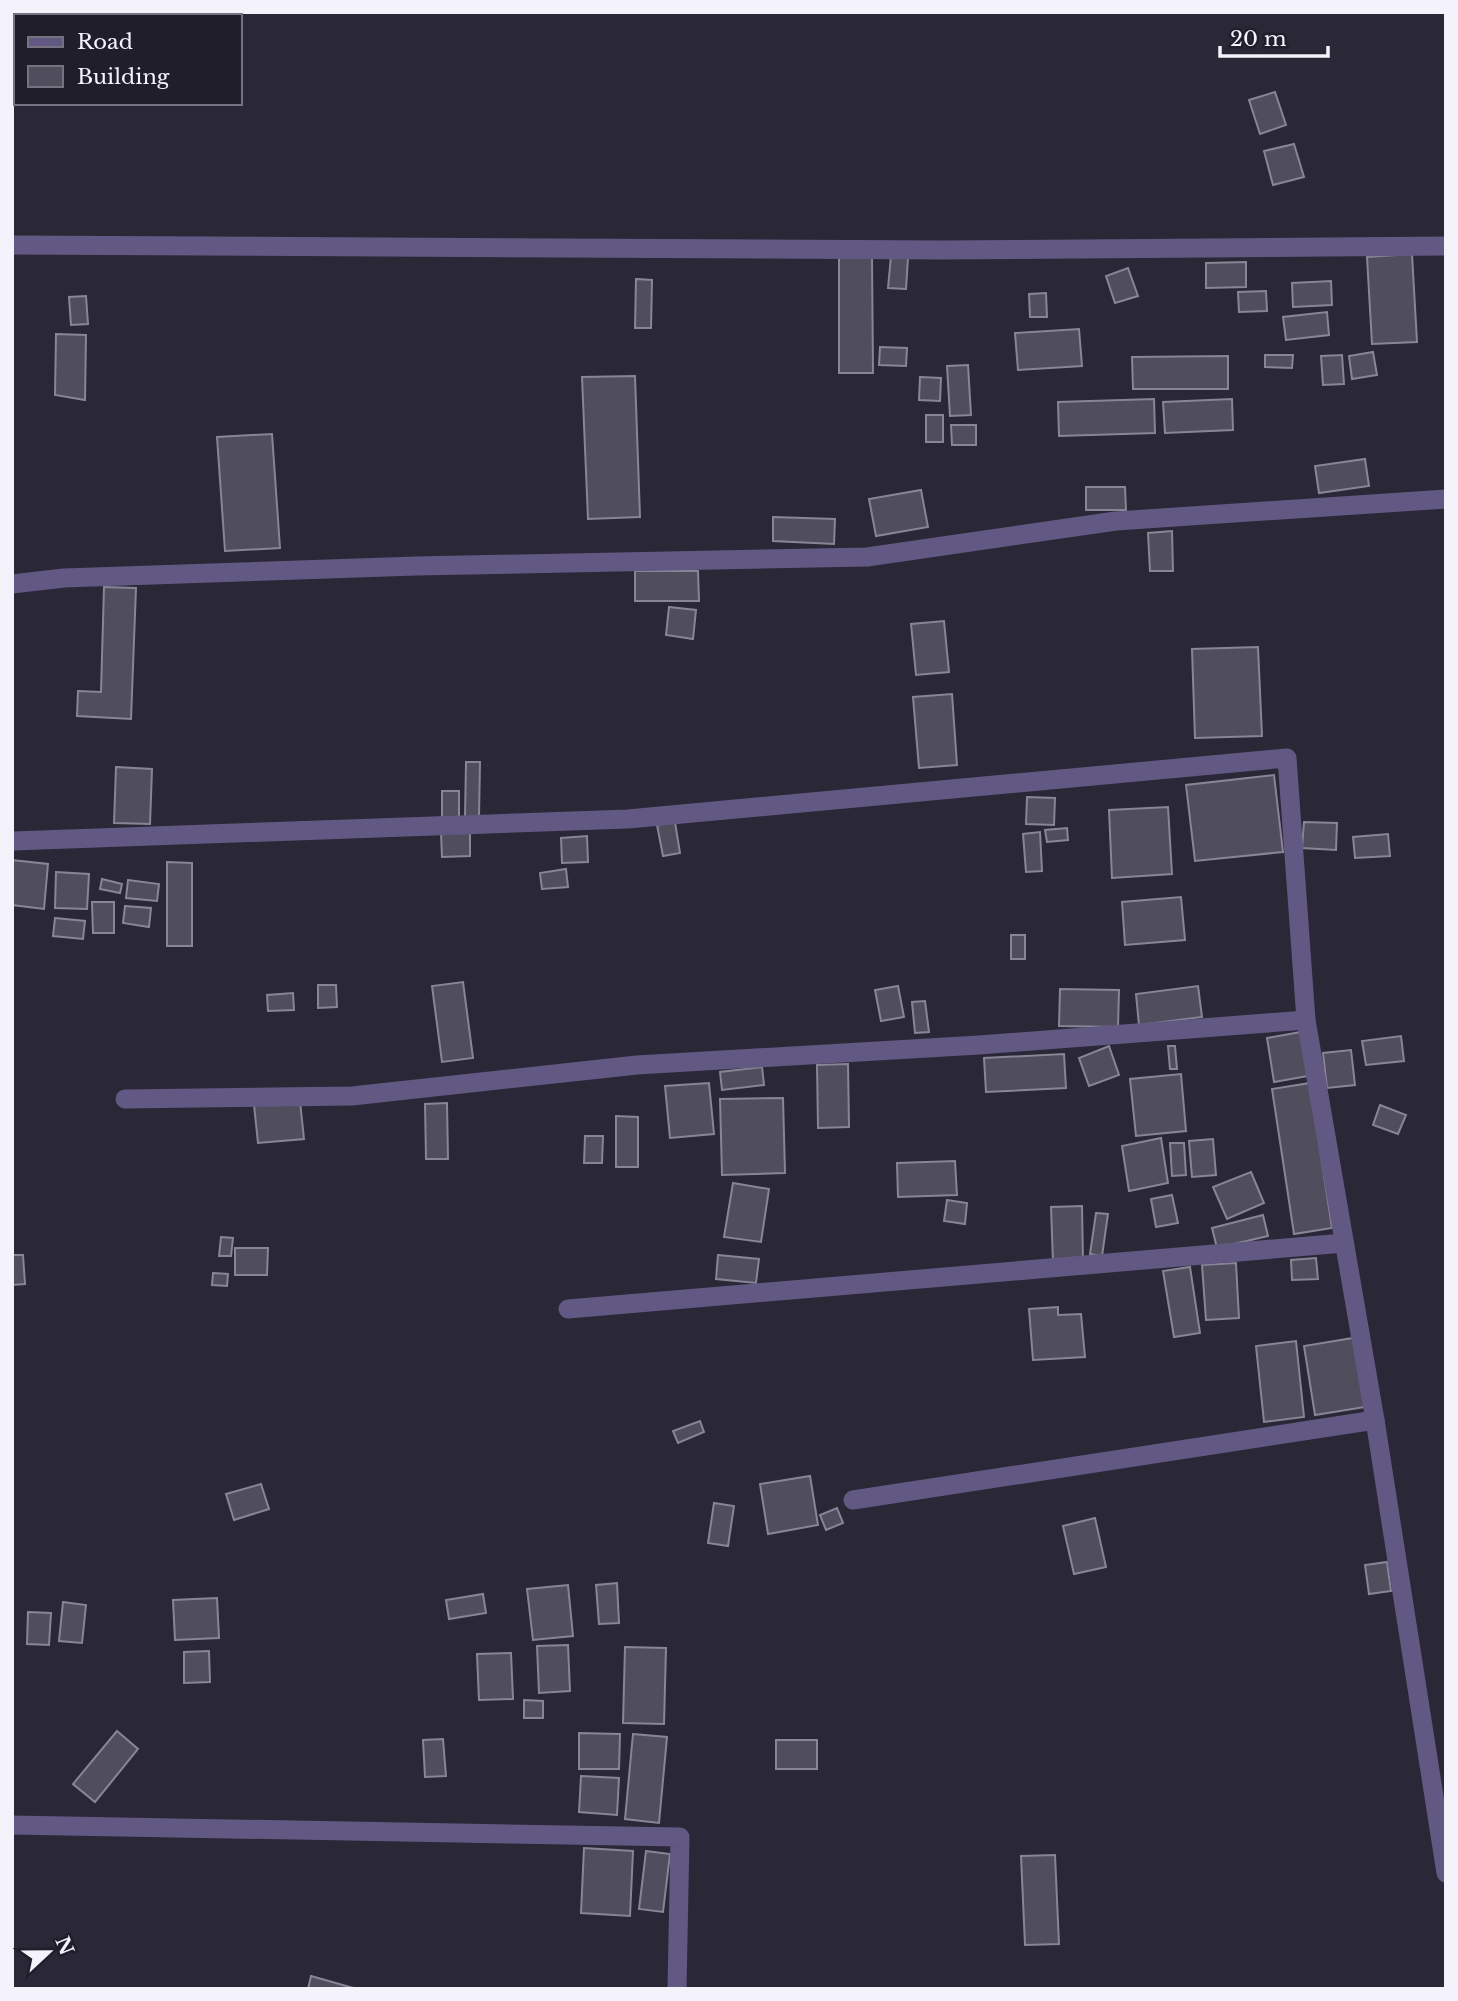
<svg xmlns="http://www.w3.org/2000/svg" width="1458" height="2001" viewBox="0 0 1458 2001" font-family="'Libre Baskerville',serif">
	<style>
		.building { fill: #504d5d; stroke: #888596; stroke-width: 2 }
		.lines { fill: none; stroke-linecap: round; stroke-linejoin: round }
		.minor { stroke: #615983; stroke-width: 19 }
	</style>
	<rect width="100%" height="100%" fill="#2a2836"/>
	<g class="building">
		<path d="M1275,92l11,33 -26,9 -11,-34z"/>
		<path d="M1294,144l10,33 -31,8 -9,-34z"/>
		<path d="M1412,254l5,88 -45,2 -5,-87z"/>
		<path d="M891,256l17,2 -2,31 -18,-1z"/>
		<path d="M839,257h33l1,116h-34z"/>
		<path d="M1246,262v25l-40,1v-25z"/>
		<path d="M1128,268l10,28 -23,7 -9,-27z"/>
		<path d="M636,279l16,1 -1,48h-16z"/>
		<path d="M1331,281l1,24 -39,2 -1,-24z"/>
		<path d="M1266,291l1,20 -28,1 -1,-20z"/>
		<path d="M1046,293l1,24h-17l-1,-23z"/>
		<path d="M86,296l2,28 -17,1 -2,-28z"/>
		<path d="M1327,312l2,23 -43,5 -3,-23z"/>
		<path d="M1079,329l3,37 -64,4 -3,-37z"/>
		<path d="M56,334l30,1 -1,65 -30,-5z"/>
		<path d="M880,347l27,1 -1,18 -27,-1z"/>
		<path d="M1373,352l4,23 -25,4 -3,-23z"/>
		<path d="M1265,355h28l-1,13 -27,-1z"/>
		<path d="M1342,355l2,29 -21,1 -2,-29z"/>
		<path d="M1228,356v33h-95l-1,-32z"/>
		<path d="M968,365l3,50 -21,1 -3,-50z"/>
		<path d="M635,376l5,141 -52,2 -6,-142z"/>
		<path d="M920,377l21,1 -1,23 -21,-1z"/>
		<path d="M1154,399l1,34 -96,3 -1,-34z"/>
		<path d="M1232,399l1,31 -68,3 -2,-31z"/>
		<rect x="926" y="415" width="17" height="27"/>
		<path d="M951,425h25v20h-24z"/>
		<path d="M272,434l8,114 -55,3 -8,-114z"/>
		<path d="M1365,459l4,27 -50,7 -4,-27z"/>
		<path d="M1086,487h39l1,23h-40z"/>
		<path d="M921,490l7,37 -52,9 -7,-37z"/>
		<path d="M773,517l62,2 -1,25 -61,-3z"/>
		<path d="M1172,531l1,40h-23l-2,-38z"/>
		<path d="M635,571h63l1,30h-64z"/>
		<path d="M104,587l32,1 -5,131 -54,-3 1,-25 23,1z"/>
		<path d="M669,607l27,3 -3,29 -27,-4z"/>
		<path d="M944,621l5,51 -33,3 -5,-51z"/>
		<path d="M1258,647l4,89 -67,2 -3,-89z"/>
		<path d="M952,694l5,71 -38,3 -6,-71z"/>
		<path d="M466,762h14l-1,55h-14z"/>
		<path d="M116,767l36,2 -2,55 -36,-1z"/>
		<path d="M1274,775l9,77 -88,9 -9,-76z"/>
		<rect x="442" y="791" width="17" height="31"/>
		<path d="M1027,797l28,1 -1,27 -28,-1z"/>
		<path d="M1168,807l4,67 -60,4 -3,-68z"/>
		<path d="M675,822l5,31 -17,3 -6,-31z"/>
		<path d="M1304,822l33,1 -1,27 -34,-2z"/>
		<path d="M1067,828l1,12 -21,2 -2,-12z"/>
		<path d="M470,832v24l-28,1 -1,-24z"/>
		<path d="M1040,832l2,39 -16,1 -3,-38z"/>
		<path d="M1388,834l2,22 -35,2 -2,-21z"/>
		<path d="M587,836l1,26 -26,1 -1,-25z"/>
		<path d="M12,860l36,4 -4,45 -32,-4z"/>
		<path d="M167,862l25,1v83h-25z"/>
		<path d="M566,869l2,18 -26,2 -2,-16z"/>
		<path d="M56,872l33,2 -2,35 -32,-1z"/>
		<path d="M102,879l20,5 -2,9 -20,-4z"/>
		<path d="M128,880l31,4 -2,17 -31,-3z"/>
		<path d="M1181,897l4,43 -60,5 -3,-43z"/>
		<path d="M92,902h22v31h-21z"/>
		<path d="M125,906l26,2 -2,19 -26,-4z"/>
		<path d="M55,918l30,3 -2,18 -30,-3z"/>
		<rect x="1011" y="935" width="14" height="24"/>
		<path d="M463,982l10,76 -31,4 -10,-76z"/>
		<path d="M318,985h18l1,22 -19,1z"/>
		<path d="M898,986l6,31 -23,4 -6,-31z"/>
		<path d="M1198,986l4,31 -63,8 -3,-31z"/>
		<path d="M1060,989l59,1 -1,37 -59,-1z"/>
		<path d="M293,993l1,17 -26,1 -1,-16z"/>
		<path d="M925,1001l4,31 -14,1 -3,-31z"/>
		<path d="M1301,1032l7,44 -34,6 -7,-44z"/>
		<path d="M1401,1036l3,25 -38,4 -4,-24z"/>
		<path d="M1109,1046l10,29 -30,11 -10,-28z"/>
		<path d="M1168,1046h7l2,23h-7z"/>
		<path d="M1351,1050l4,35 -28,3 -4,-35z"/>
		<path d="M1064,1054l2,34 -80,4 -2,-34z"/>
		<path d="M848,1064l1,63 -31,1 -1,-63z"/>
		<path d="M762,1067l2,18 -42,5 -2,-18z"/>
		<path d="M1181,1074l5,57 -50,5 -6,-57z"/>
		<path d="M709,1083l5,51 -44,4 -5,-52z"/>
		<path d="M1310,1083l22,145 -38,6 -22,-145z"/>
		<path d="M783,1098l2,75 -63,2 -2,-76z"/>
		<path d="M300,1101l4,38 -46,4 -4,-38z"/>
		<path d="M447,1103l1,56h-22l-1,-55z"/>
		<path d="M1380,1105l26,10 -8,19 -25,-9z"/>
		<path d="M616,1116l22,1v50h-22z"/>
		<path d="M585,1136h18l-1,27h-18z"/>
		<path d="M1161,1138l7,45 -39,8 -7,-45z"/>
		<path d="M1213,1139l3,36 -24,2 -3,-36z"/>
		<path d="M1170,1143h14l2,32 -14,1z"/>
		<path d="M955,1161l2,34 -59,2 -1,-34z"/>
		<path d="M1251,1172l13,31 -37,16 -14,-32z"/>
		<path d="M733,1183l36,6 -8,53 -37,-5z"/>
		<path d="M1172,1195l6,28 -22,4 -5,-28z"/>
		<path d="M947,1200l20,3 -2,21 -21,-3z"/>
		<path d="M1082,1206l1,56h-30l-2,-55z"/>
		<path d="M1096,1213l12,1 -6,42 -12,-2z"/>
		<path d="M1263,1215l5,21 -51,12 -5,-20z"/>
		<path d="M221,1237l12,1 -2,18h-12z"/>
		<path d="M235,1248h33l-1,27h-32z"/>
		<path d="M12,1255h11l2,29 -13,1z"/>
		<path d="M718,1255l41,4 -3,24 -40,-4z"/>
		<path d="M1316,1258l2,21 -26,1 -1,-20z"/>
		<path d="M1236,1263l3,55 -33,2 -4,-55z"/>
		<path d="M1190,1267l10,66 -26,4 -11,-66z"/>
		<path d="M213,1273l15,1 -1,12 -15,-1z"/>
		<path d="M1058,1307v8l23,-1 4,43 -52,3 -4,-51z"/>
		<path d="M1353,1338l12,69 -50,8 -11,-69z"/>
		<path d="M1296,1341l8,76 -40,5 -8,-76z"/>
		<path d="M700,1421l4,11 -26,11 -5,-12z"/>
		<path d="M810,1476l8,49 -50,9 -8,-50z"/>
		<path d="M261,1484l8,25 -35,11 -8,-26z"/>
		<path d="M714,1503l20,3 -6,40 -20,-3z"/>
		<path d="M837,1508l6,15 -17,7 -6,-15z"/>
		<path d="M1095,1518l11,49 -32,7 -11,-48z"/>
		<path d="M1387,1562l4,29 -22,3 -4,-29z"/>
		<path d="M617,1583l2,40 -20,1 -3,-39z"/>
		<path d="M568,1585l5,51 -40,4 -6,-51z"/>
		<path d="M483,1594l3,19 -37,6 -3,-19z"/>
		<path d="M217,1598l2,40 -44,2 -2,-40z"/>
		<path d="M63,1602l23,3 -4,38 -23,-2z"/>
		<path d="M28,1612l23,1 -2,32 -22,-1z"/>
		<path d="M568,1645l2,46 -31,2 -2,-47z"/>
		<path d="M625,1647l41,1 -2,76 -41,-1z"/>
		<path d="M209,1651l1,31 -26,1v-31z"/>
		<path d="M511,1653l2,46 -34,1 -2,-46z"/>
		<path d="M524,1700l19,1v17h-19z"/>
		<path d="M117,1731l21,18 -43,53 -22,-18z"/>
		<path d="M579,1733l41,1 -1,35h-40z"/>
		<path d="M633,1734l34,3 -8,86 -34,-4z"/>
		<path d="M443,1739l3,37 -21,1 -2,-37z"/>
		<rect x="776" y="1740" width="41" height="29"/>
		<path d="M581,1776l38,2 -2,37 -38,-3z"/>
		<path d="M584,1848l49,3 -3,65 -49,-3z"/>
		<path d="M646,1851l24,3 -7,58 -24,-3z"/>
		<path d="M1055,1855l4,89 -34,1 -4,-89z"/>
		<path d="M311,1976l46,13h-49z"/>
	</g>
	<g class="lines">
		<g class="minor">
			<path d="M12,245l930,5 504,-4"/>
			<path d="M12,584l52,-6 352,-12 451,-9 249,-36 330,-22"/>
			<path d="M13,841l615,-22 659,-61 19,262"/>
			<path d="M125,1099l227,-3 285,-31 342,-20 327,-25 69,400 71,453"/>
			<path d="M568,1309l776,-66"/>
			<path d="M853,1500l522,-80"/>
			<path d="M12,1825l668,12 -3,152"/>
		</g>
	</g>
	<rect width="1458" height="2001" fill="none" stroke="#f4f3fc" stroke-width="28"/>
	<rect x="14" y="14" width="228" height="91" fill="#201e2b" stroke="#75737f" stroke-width="2"/>
	<rect x="28" y="37" width="35" height="10" fill="#615983" stroke="#75737f" stroke-width="2"/>
	<text x="77" y="49" font-size="21" fill="#f4f3fc">Road</text>
	<rect x="28" y="66" width="35" height="21" fill="#504d5d" stroke="#75737f" stroke-width="2"/>
	<text x="77" y="84" font-size="21" fill="#f4f3fc">Building</text>
	<g transform="translate(49 1952) rotate(68)" stroke="#201e2b" stroke-width="5" paint-order="stroke">
	<path d="M0-5L12 26L0 18L-12 26Z" fill="#f4f3fc"/>
	<text y="-10" font-size="19" font-weight="bold" text-anchor="middle" fill="#f4f3fc">N</text>
	</g>
	<path d="M1220 46v10h108v-10" fill="none" stroke="#f4f3fc" stroke-width="3.5"/>
	<text x="1230" y="46" font-size="21" fill="#f4f3fc" stroke="#201e2b" stroke-width="5" paint-order="stroke">20 m</text>
</svg>
